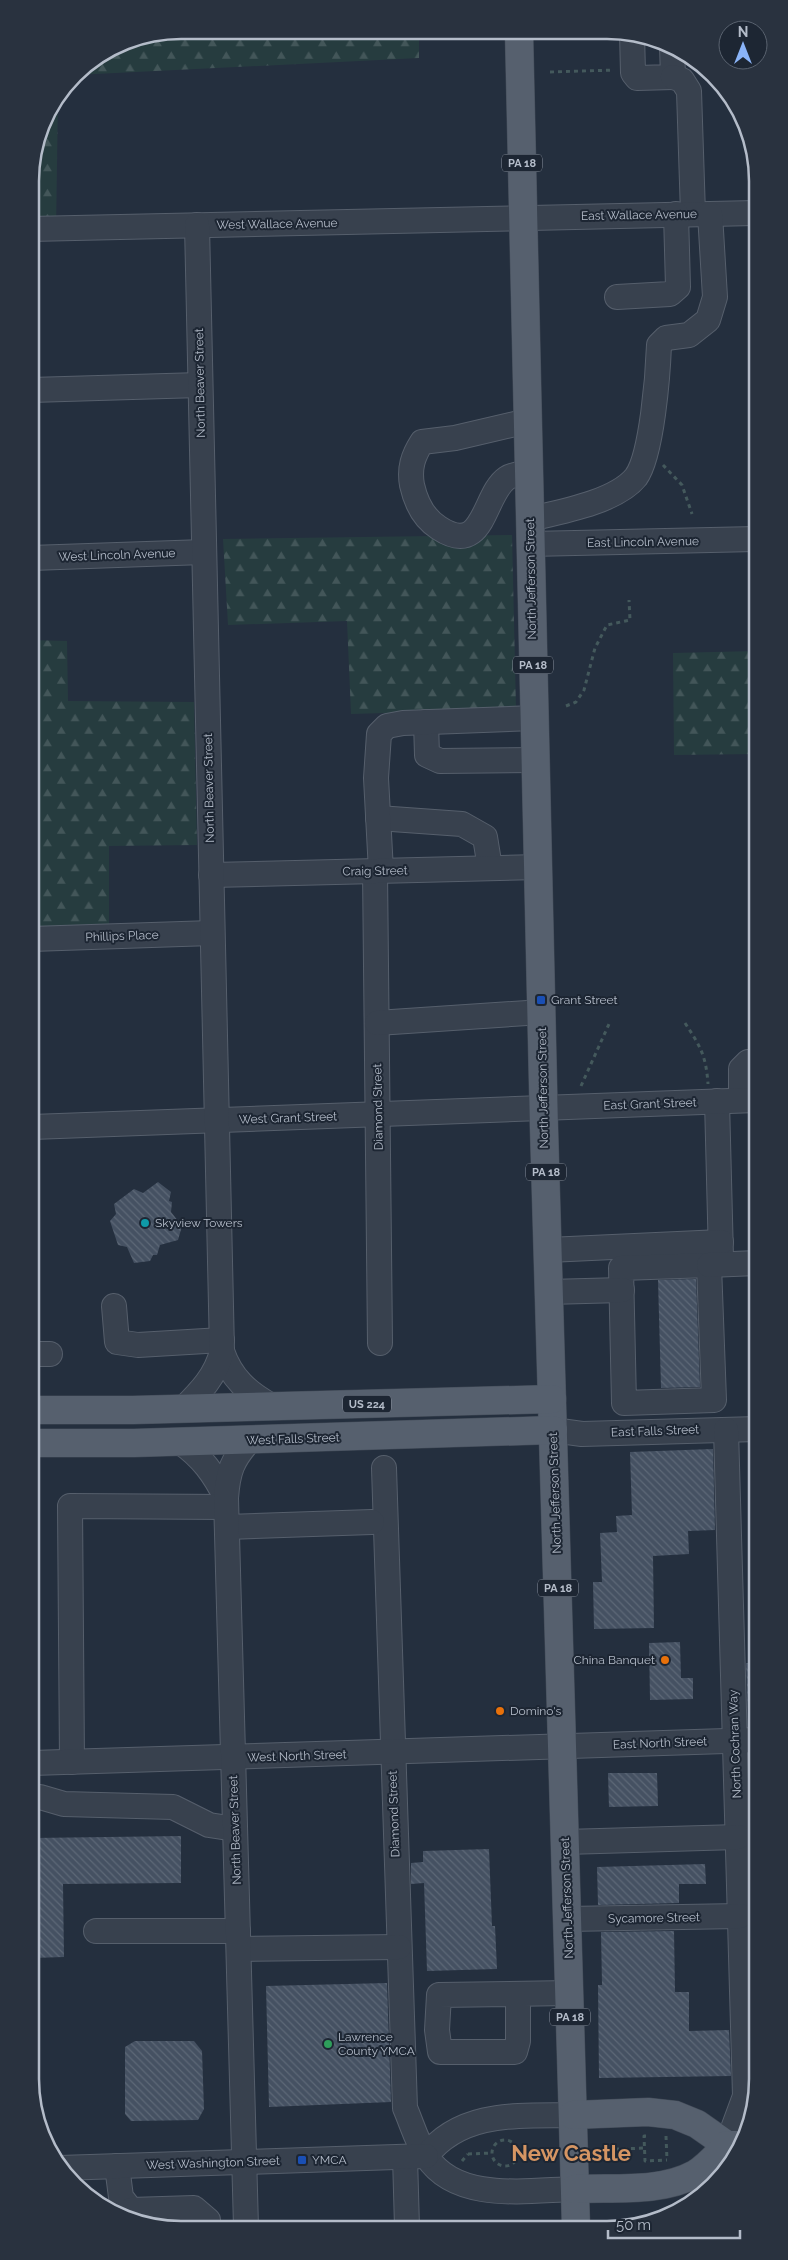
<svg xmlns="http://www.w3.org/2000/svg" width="788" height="2260" viewBox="0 0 788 2260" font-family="Raleway,sans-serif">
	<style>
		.forest { fill: url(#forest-firs) }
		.building { fill: url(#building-back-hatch) }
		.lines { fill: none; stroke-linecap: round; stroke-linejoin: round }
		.minor-casing { stroke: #565f6c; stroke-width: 26 }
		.major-casing { stroke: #414a57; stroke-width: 29 }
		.path { stroke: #44595c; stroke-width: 3; stroke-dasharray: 4 4; stroke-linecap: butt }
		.minor { stroke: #38414e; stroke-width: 24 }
		.major { stroke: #56606e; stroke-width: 28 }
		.transit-dot { fill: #1a4fb4; stroke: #1d2633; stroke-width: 2 }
		.culture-dot { fill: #0f9aa8; stroke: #1d2633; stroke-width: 2 }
		.food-dot { fill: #e8710a; stroke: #1d2633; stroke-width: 2 }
		.leisure-dot { fill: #2e9e5b; stroke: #1d2633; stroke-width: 2 }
		.labels { text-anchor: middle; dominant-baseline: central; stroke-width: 4; stroke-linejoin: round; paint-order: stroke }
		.shield { fill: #1d2633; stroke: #878f9c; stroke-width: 1 }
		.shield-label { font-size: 11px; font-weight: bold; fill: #b4bcc9 }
		.street-label { font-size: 12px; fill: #b4bcc9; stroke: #1d2633 }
		.poi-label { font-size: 12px; fill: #b4bcc9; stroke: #1d2633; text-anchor: start }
		.town-label { font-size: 22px; font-weight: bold; fill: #d59563; stroke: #1d2633 }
		.rim { fill: none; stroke: #b4bcc9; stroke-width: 2.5 }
	</style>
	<defs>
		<pattern id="forest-firs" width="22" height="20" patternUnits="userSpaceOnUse" patternTransform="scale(1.25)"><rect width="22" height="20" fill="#263c3f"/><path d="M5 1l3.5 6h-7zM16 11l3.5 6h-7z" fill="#435659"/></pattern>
		<pattern id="building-back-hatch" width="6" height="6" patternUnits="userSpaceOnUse" patternTransform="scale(1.25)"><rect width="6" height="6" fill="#455162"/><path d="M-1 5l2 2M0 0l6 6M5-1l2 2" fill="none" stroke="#5d6877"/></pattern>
	</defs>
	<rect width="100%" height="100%" fill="#242f3e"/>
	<g class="forest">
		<path d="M181,30l238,2v26l-344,17 6,-7 42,-27z"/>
		<path d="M58,98l-2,131 -26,1v-59l16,-57z"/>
		<path d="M512,535l4,174 -165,5 -4,-93 -119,4 -5,-86z"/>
		<path d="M31,640l36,1 1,60 126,1 3,143 -88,1v79l-78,2z"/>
		<path d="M756,651v103l-82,1 -1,-102z"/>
	</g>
	<g class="building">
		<path d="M158,1182l13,10 -2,9 3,1 -1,10 11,14 -4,14 -18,5 -3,10h-4l-3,6 -16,2 -7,-16 -9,-2 -8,-24 6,-7 -2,-10 20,-15 9,4z"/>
		<path d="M696,1279l4,108 -39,1 -3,-108z"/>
		<path d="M713,1449l2,81 -27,1 1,23 -36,2 1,72 -60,1 -1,-47h9l-2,-49 17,-1 -1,-16 16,-1 -2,-63z"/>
		<path d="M680,1642l1,36h12v21l-43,1 -1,-57z"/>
		<path d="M746,1663h11v48l-9,-1z"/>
		<path d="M608,1773h49l1,33 -49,1z"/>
		<path d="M181,1836v47l-118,1 1,73 -31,1v-120z"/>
		<path d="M489,1849l3,77h3l2,43 -70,2 -3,-88 -13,1v-21l12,-1v-11z"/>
		<path d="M705,1864l1,20h-27v19l-81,2 -1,-38z"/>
		<path d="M674,1931l1,61h14v39l40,-1 2,46 -132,2 -1,-93h4l-1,-53z"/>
		<path d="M387,1983l4,119 -122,5 -3,-121z"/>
		<path d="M135,2041h59l8,10 2,58 -6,11 -67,1 -6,-7v-67z"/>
	</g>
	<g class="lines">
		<g class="minor-casing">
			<g id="minor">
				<path d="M632,33l1,40 4,5 36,-1 -1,-31"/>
				<path d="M673,77l9,3 7,11 4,123"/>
				<path d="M30,229l725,-16"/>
				<path d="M617,297l53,-3 8,-7 -2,-73"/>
				<path d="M31,390l169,-5"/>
				<path d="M528,421l-73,17 -33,4c-9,14 -13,26 -10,43 4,18 11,33 27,43 46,30 44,-34 68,-50 6,-4 15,-4 22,-6"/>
				<path d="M530,519c30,-7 86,-17 106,-42 16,-22 22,-104 23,-132l7,-7 23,-3 19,-15 7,-23 -5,-83"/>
				<path d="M530,544l226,-5"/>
				<path d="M31,558l173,-6"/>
				<path d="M426,722l1,33 13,6 96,-1"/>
				<path d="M378,818l84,6 23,13 5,31"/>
				<path d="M375,871l5,472"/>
				<path d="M381,871l-5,-93 3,-44 8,-8 16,-3 131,-5"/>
				<path d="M211,875l327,-8"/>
				<path d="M31,939l181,-6"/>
				<path d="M377,1023l165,-11"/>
				<path d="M741,1100v-31l7,-7h8"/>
				<path d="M717,1101l4,156"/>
				<path d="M32,1127l724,-27"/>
				<path d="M548,1250l173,-8"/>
				<path d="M709,1265l5,135 -90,3 -3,-135z"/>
				<path d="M709,1265l48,-2"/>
				<path d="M549,1292l73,-2"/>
				<path d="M114,1306l3,36 21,3 84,-5"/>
				<path d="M222,1351c9,27 26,42 50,55"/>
				<path d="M32,1354h18"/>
				<path d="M183,1409c17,-17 33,-33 39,-58l-25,-1126"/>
				<path d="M553,1430l29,4 175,-5"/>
				<path d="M726,1430l19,666 -18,49 6,14"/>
				<path d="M180,1442c22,15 34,32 46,56"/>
				<path d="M384,1468l21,640c7,16 12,35 22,49 30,46 102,33 148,32"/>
				<path d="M227,1527l145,-5"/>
				<path d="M72,1762l-2,-256 156,1"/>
				<path d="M32,1763l725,-23"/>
				<path d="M40,1797l24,7 109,3 36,18 26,4"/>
				<path d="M565,1842l173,-5"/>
				<path d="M567,1919l173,-3"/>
				<path d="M96,1931h142"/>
				<path d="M239,1949l160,-2"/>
				<path d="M518,1995v46l-3,11h-75l-3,-22 2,-35 130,-2"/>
				<path d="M426,2156c36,-46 94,-40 147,-41"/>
				<path d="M405,2157l2,70"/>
				<path d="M117,2166l4,31 17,22v3"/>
				<path d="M60,2168l366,-12"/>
				<path d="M131,2210l63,-2 14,12v7"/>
				<path d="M246,2227l-20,-729c2,-27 6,-38 24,-58"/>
			</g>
		</g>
		<g class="major-casing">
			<g id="major">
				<path d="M519,32l25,1096 32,1099"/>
				<path d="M32,1410h101l419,-11"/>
				<path d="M32,1443h102l419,-13"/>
				<path d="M573,2115l75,-3 27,3 22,9 30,21h14"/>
				<path d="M575,2189c39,-2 85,4 120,-15 12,-7 22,-19 32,-29"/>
			</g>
		</g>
		<g class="path">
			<path d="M550,72l64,-2"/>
			<path d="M663,465l19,20 10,29"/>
			<path d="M566,706l10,-4 8,-12 11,-42 12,-23 23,-5 -1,-20"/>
			<path d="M685,1023c15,23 21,32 23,61"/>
			<path d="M581,1086l28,-62"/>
			<path d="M646,2136h-2l1,25 22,-1"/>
			<path d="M666,2136l1,24"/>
			<circle cx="505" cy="2153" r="13"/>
			<path d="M599,2150l45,-2"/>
			<path d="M518,2152h27"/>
			<path d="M468,2154l24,-1"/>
			<path d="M462,2161l6,-7"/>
		</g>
		<use href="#minor" class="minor"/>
		<use href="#major" class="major"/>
	</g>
	<g class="transit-dot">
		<rect x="536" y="995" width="10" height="10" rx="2.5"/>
		<rect x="297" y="2155" width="10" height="10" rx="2.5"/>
	</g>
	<circle class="culture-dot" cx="145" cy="1223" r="5"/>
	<g class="food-dot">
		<circle cx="665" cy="1660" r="5"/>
		<circle cx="500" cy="1711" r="5"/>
	</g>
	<circle class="leisure-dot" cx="328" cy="2044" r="5"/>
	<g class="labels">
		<g class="shield">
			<rect x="502" y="154.5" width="40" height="17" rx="4"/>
			<rect x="513" y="656.5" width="40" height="17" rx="4"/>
			<rect x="526" y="1163.5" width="40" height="17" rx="4"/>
			<rect x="343" y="1395.5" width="48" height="17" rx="4"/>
			<rect x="538" y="1579.5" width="40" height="17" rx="4"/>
			<rect x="550" y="2008.5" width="40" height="17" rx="4"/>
		</g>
		<g class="shield-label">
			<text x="522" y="163">PA 18</text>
			<text x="533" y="665">PA 18</text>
			<text x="546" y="1172">PA 18</text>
			<text x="367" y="1404">US 224</text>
			<text x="558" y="1588">PA 18</text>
			<text x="570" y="2017">PA 18</text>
		</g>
		<g class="street-label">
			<text transform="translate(639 215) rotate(-1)">East Wallace Avenue</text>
			<text transform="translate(277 224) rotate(-1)">West Wallace Avenue</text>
			<text transform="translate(200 383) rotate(-91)">North Beaver Street</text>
			<text transform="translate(643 542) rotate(-1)">East Lincoln Avenue</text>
			<text transform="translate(117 555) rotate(-2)">West Lincoln Avenue</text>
			<text transform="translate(531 579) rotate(-91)">North Jefferson Street</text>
			<text transform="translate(209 788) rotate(-91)">North Beaver Street</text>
			<text transform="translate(375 871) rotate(-1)">Craig Street</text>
			<text transform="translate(122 936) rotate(-2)">Phillips Place</text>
			<text transform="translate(543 1088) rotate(-91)">North Jefferson Street</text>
			<text transform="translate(650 1104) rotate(-2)">East Grant Street</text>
			<text transform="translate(378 1107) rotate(-91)">Diamond Street</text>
			<text transform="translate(288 1118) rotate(-2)">West Grant Street</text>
			<text transform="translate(655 1431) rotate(-2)">East Falls Street</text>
			<text transform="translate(293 1439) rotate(-2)">West Falls Street</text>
			<text transform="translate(555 1493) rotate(-92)">North Jefferson Street</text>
			<text transform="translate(660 1743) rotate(-2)">East North Street</text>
			<text transform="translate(735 1744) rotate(-92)">North Cochran Way</text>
			<text transform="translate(297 1756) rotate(-2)">West North Street</text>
			<text transform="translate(394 1814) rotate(-92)">Diamond Street</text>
			<text transform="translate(235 1830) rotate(-92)">North Beaver Street</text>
			<text transform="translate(567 1898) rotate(-92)">North Jefferson Street</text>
			<text transform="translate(654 1918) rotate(-1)">Sycamore Street</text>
			<text transform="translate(213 2163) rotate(-2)">West Washington Street</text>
		</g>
		<g class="poi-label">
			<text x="551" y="1000">Grant Street</text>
			<text x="155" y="1223">Skyview Towers</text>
			<text x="655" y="1660" text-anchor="end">China Banquet</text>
			<text x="510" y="1711">Domino's</text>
			<text x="338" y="2037">Lawrence<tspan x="338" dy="14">County YMCA</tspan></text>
			<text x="312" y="2160">YMCA</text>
		</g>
		<g class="town-label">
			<text x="571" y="2153">New Castle</text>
		</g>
	</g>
	<path d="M0 0H788V2260H0ZM181 39H607A142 142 0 0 1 749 181V2079A142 142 0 0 1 607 2221H181A142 142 0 0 1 39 2079V181A142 142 0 0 1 181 39Z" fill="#29323f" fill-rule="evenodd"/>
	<path class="rim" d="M181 39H607A142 142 0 0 1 749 181V2079A142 142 0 0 1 607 2221H181A142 142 0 0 1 39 2079V181A142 142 0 0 1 181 39Z"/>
	<g transform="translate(743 45)"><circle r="24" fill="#1d2633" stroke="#59626f"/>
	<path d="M0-4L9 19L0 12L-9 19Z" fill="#8ab4f8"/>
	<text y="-8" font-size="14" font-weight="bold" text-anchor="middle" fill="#b4bcc9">N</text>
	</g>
	<path d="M608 2230v8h132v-8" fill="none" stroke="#b4bcc9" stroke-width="2.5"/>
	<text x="616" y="2230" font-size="15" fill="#b4bcc9" stroke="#1d2633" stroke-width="4" paint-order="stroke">50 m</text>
</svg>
